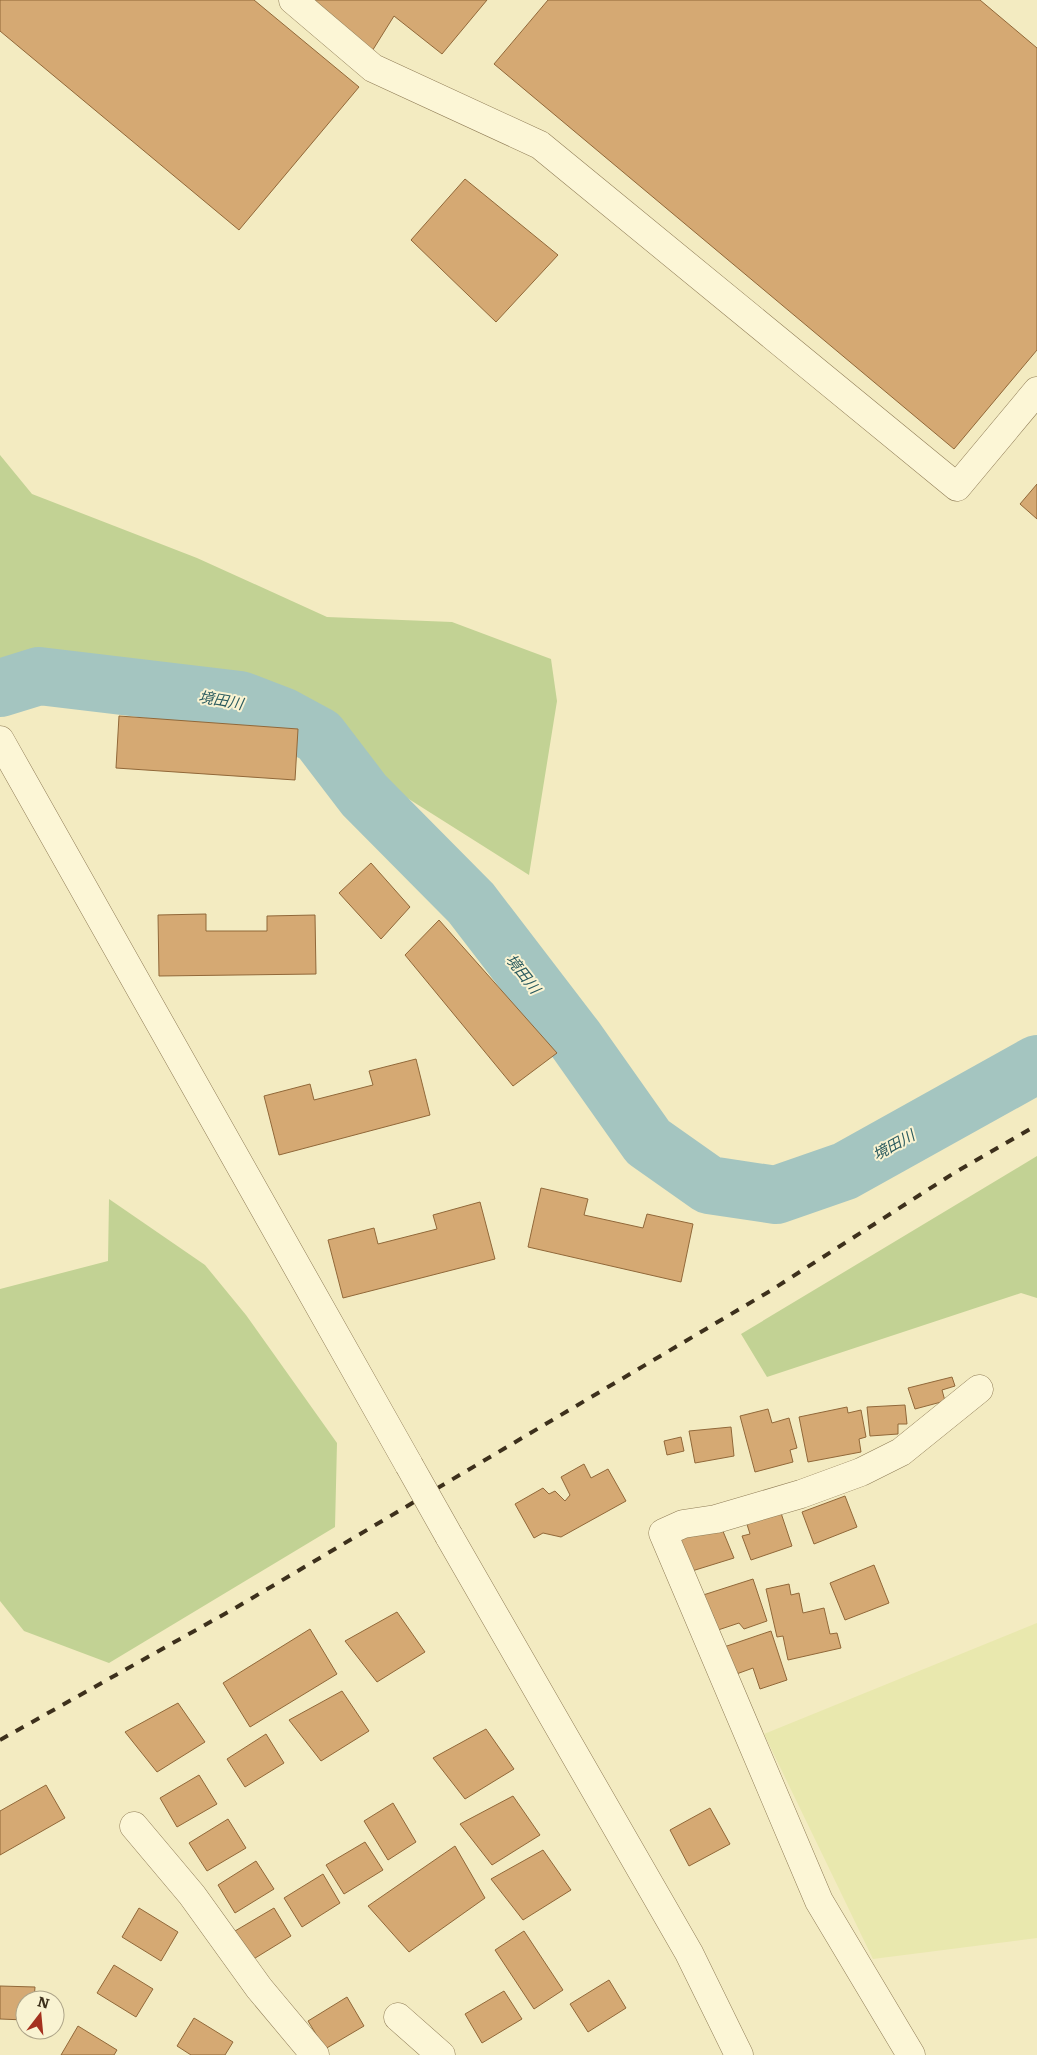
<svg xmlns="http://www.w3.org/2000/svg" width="1037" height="2055" viewBox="0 0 1037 2055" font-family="Literata,'Noto Sans JP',serif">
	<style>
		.farmland { fill: #e9e8ae }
		.green { fill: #c2d294 }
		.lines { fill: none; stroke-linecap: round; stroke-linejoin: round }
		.river { stroke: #a4c5c0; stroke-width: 58 }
		.building { fill: #d5a973; stroke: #916839 }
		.minor-casing { stroke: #8f7c56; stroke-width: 29 }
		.minor { stroke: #fcf6d6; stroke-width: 28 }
		.rail { stroke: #3d301c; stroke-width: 4; stroke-dasharray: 9 9; stroke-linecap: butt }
		.minor-bridge-casing { stroke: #8f7c56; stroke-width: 29; stroke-linecap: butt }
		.minor-bridge { stroke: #fcf6d6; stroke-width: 28 }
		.labels { text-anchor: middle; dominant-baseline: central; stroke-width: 4; stroke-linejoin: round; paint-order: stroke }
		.water-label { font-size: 15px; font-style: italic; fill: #2a5a5e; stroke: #f9f3d2 }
	</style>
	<rect width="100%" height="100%" fill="#f3ebc1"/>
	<path class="farmland" d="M1037,1623v315l-164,21 -109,-225z"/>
	<g class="green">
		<path d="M0,455l32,39 165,64 130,59 125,5 99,37 6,42 -28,174 -231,-146 -226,-68 -72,4z"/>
		<path d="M1037,1156v142l-16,-5 -254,84 -26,-43z"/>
		<path d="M109,1199l96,66 41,50 91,128 -2,84 -226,136 -85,-32 -24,-30v-312l108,-28z"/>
	</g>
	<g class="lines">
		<path class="river" d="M0,688l39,-12 201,24 42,16 37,20 45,59 107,108 105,137 72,102 61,43 67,10 69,-24 192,-107"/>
	</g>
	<g class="building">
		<path d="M0,0h254l105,87 -120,143 -239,-199z"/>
		<path d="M302,0h185l-45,54 -48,-38 -25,40z"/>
		<path d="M548,0h432l57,48v302l-83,99 -460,-385z"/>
		<path d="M465,179l93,76 -62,67 -85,-82z"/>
		<path d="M1037,484v35l-17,-15z"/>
		<path d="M119,716l179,13 -3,51 -179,-12z"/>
		<path d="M371,863l39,44 -29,32 -42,-46z"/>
		<path d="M206,914v17h61v-15l48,-1 1,59 -157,2 -1,-61z"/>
		<path d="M439,920l118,133 -44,33 -108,-131z"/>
		<path d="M416,1059l14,56 -151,40 -15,-59 46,-12 4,16 59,-15 -4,-14z"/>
		<path d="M541,1188l47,11 -4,16 59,13 4,-14 46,10 -12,58 -153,-35z"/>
		<path d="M480,1202l15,57 -152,39 -15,-58 46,-12 4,16 59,-15 -4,-14z"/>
		<path d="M952,1377l3,9 -13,4 3,11 -30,8 -7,-21z"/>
		<path d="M905,1405l2,19h-9v10l-28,2 -3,-29z"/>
		<path d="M847,1407l1,6 13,-3 5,27 -7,2 2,13 -53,10 -9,-45z"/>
		<path d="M768,1409l4,14 17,-5 8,30 -7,2 3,12 -38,10 -15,-56z"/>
		<path d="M731,1427l3,29 -39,7 -6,-32z"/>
		<path d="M681,1437l3,14 -17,4 -3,-14z"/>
		<path d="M584,1464l7,14 17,-9 18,32 -65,36 -18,-4 -9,5 -19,-34 28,-16 6,6 6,-3 10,10 5,-6 -9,-18z"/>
		<path d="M845,1496l12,31 -43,17 -12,-32z"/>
		<path d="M779,1507l13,39 -41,14 -9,-24 8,-2 -5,-16z"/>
		<path d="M720,1524l14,34 -42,13 -14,-36z"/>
		<path d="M874,1565l15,38 -44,17 -15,-37z"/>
		<path d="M753,1579l14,42 -23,8 -5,-6 -21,7 -5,-15 -9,3 -7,-21z"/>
		<path d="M789,1584l2,11 8,-2 4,20 21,-5 6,26 7,-1 4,15 -53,12 -5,-24 -6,1 -11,-48z"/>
		<path d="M397,1612l28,40 -48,30 -32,-41z"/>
		<path d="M310,1629l27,45 -87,53 -27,-44z"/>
		<path d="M771,1631l16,49 -27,9 -7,-21 -22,8 -10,-28z"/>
		<path d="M342,1691l27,40 -48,30 -32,-41z"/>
		<path d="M178,1703l27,39 -48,30 -32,-40z"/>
		<path d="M486,1729l28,40 -49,30 -32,-41z"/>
		<path d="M266,1734l18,29 -39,24 -18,-28z"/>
		<path d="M199,1775l18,29 -40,23 -17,-29z"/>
		<path d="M46,1785l19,33 -65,37v-44z"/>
		<path d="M513,1796l27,39 -48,30 -32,-41z"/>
		<path d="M393,1803l23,39 -28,18 -24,-39z"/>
		<path d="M710,1808l20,36 -41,22 -19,-36z"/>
		<path d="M228,1819l18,29 -39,23 -18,-28z"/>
		<path d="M365,1842l18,28 -39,24 -18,-29z"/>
		<path d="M455,1846l30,52 -76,54 -41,-46z"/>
		<path d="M543,1850l28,40 -48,30 -32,-41z"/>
		<path d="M256,1861l18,28 -39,24 -17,-28z"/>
		<path d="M323,1874l17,29 -38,24 -18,-29z"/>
		<path d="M139,1908l39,24 -17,29 -39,-24z"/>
		<path d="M274,1908l17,28 -39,24 -17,-29z"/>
		<path d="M524,1931l39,59 -29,19 -39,-59z"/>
		<path d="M114,1965l39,24 -17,28 -39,-24z"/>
		<path d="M609,1980l17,28 -38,24 -18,-28z"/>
		<path d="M0,1986l35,1 -1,13h-9v20l-25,-1z"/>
		<path d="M504,1991l18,28 -40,24 -17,-29z"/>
		<path d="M347,1997l17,29 -39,23 -17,-28z"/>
		<path d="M194,2018l39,24 -8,13h-34l-14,-9z"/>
		<path d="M78,2026l39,24 -3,5h-53z"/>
	</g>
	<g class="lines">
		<g class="minor-casing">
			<g id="minor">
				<path d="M293,0l80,68 167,77 417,342 80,-96"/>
				<path d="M0,740l409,725"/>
				<path d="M449,1536l240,417 50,102"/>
				<path d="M134,1826l58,69 67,93 56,67"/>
				<path d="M398,2017l43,38"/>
				<path d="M911,2055l-92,-154 -156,-368 20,-9 33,-5 85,-25 60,-22 40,-20 78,-63"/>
			</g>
		</g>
		<use href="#minor" class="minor"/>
		<path class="rail" d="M0,1740l237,-133 533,-316 184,-118 83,-48"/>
		<g class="minor-bridge-casing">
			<path id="minor-bridge" d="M409,1465l40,71"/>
		</g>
		<use href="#minor-bridge" class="minor-bridge"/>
	</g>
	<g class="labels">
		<g class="water-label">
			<text transform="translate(221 699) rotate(10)">境田川</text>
			<text transform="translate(524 973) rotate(52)">境田川</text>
			<text transform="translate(893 1144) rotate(-29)">境田川</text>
		</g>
	</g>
	<g transform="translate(40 2015) rotate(16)"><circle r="24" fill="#f9f3d2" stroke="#aea589"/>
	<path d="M0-4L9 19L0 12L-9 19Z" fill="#a4311f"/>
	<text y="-8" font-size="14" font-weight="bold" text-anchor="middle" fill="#3d301c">N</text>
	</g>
</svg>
